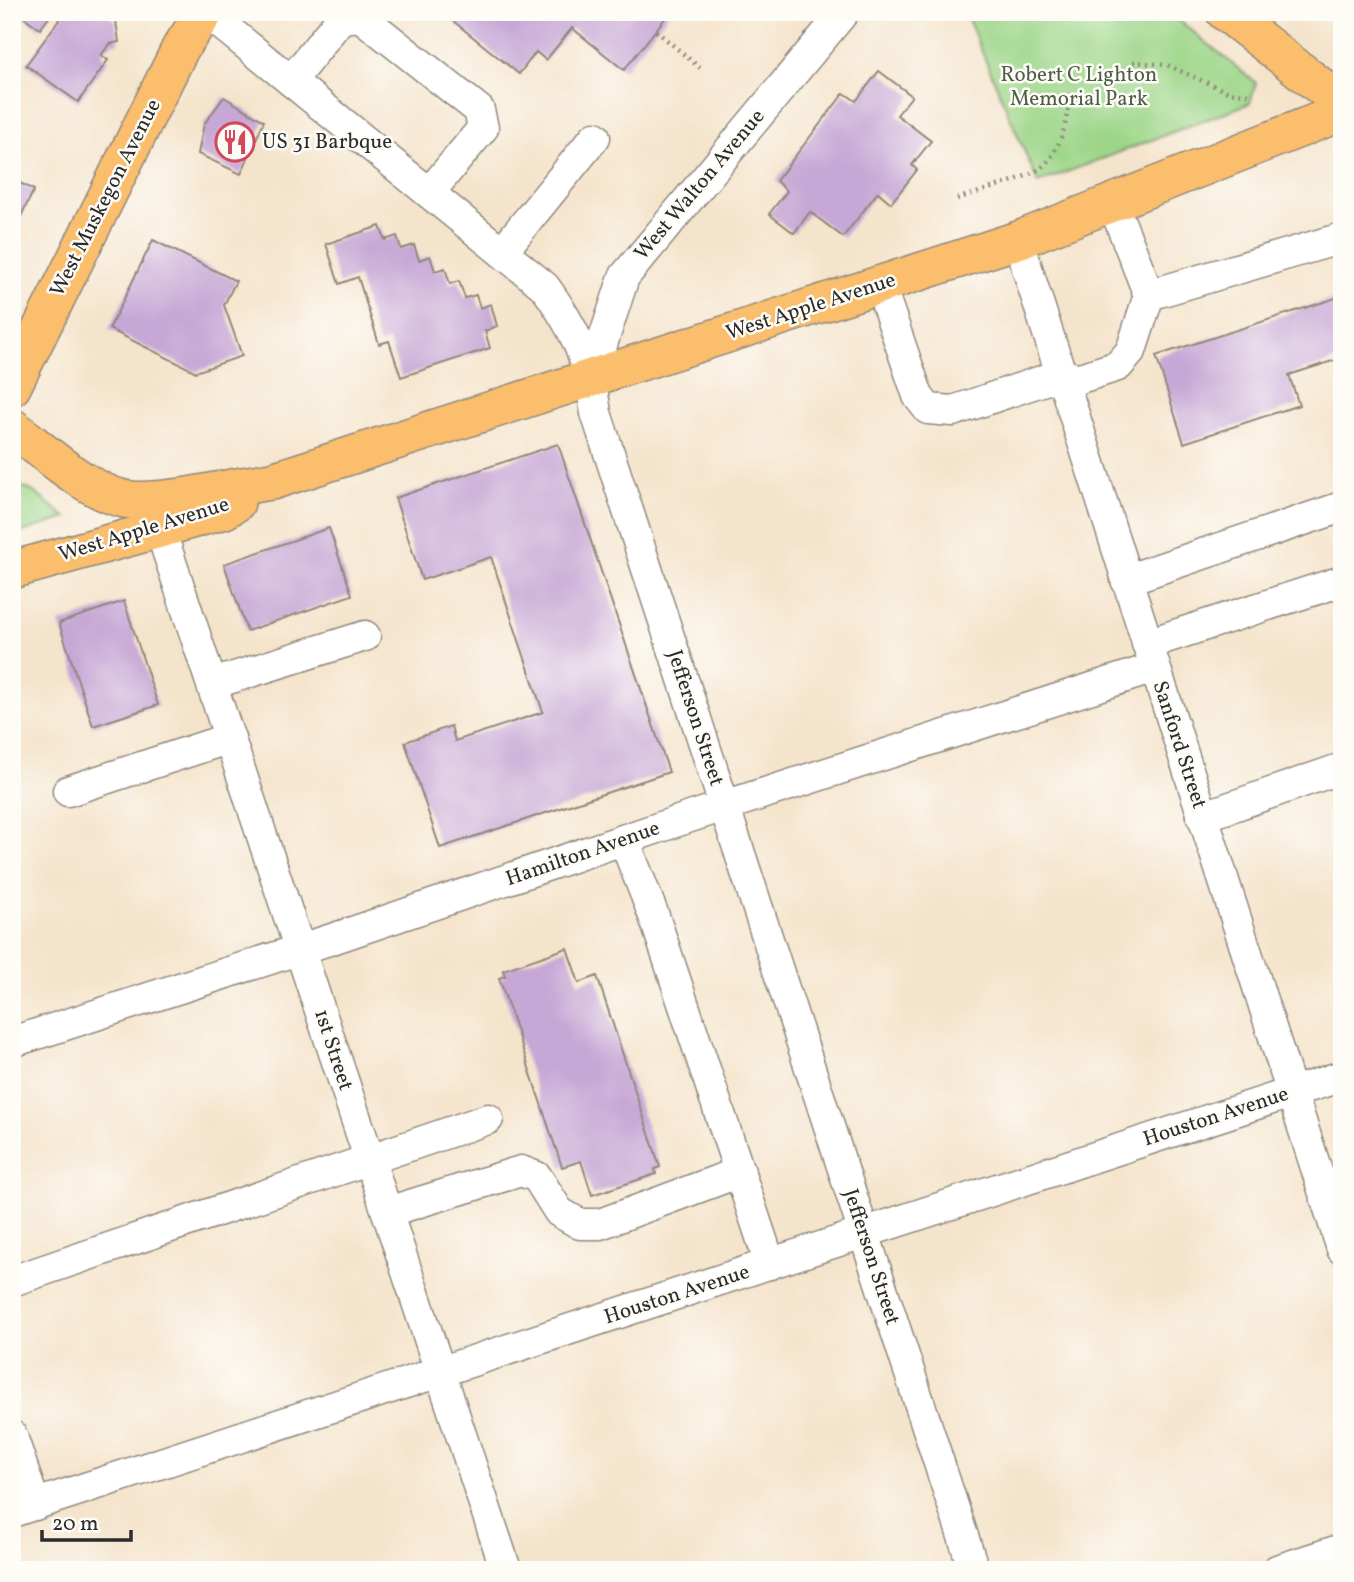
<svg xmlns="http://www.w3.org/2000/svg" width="1354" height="1582" viewBox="0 0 1354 1582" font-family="Vollkorn,serif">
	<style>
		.green { fill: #9ed689; stroke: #64805a; stroke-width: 2 }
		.building { fill: #c7a7d6 }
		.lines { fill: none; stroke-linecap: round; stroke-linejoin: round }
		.minor-casing { stroke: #90887c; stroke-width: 33 }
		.major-casing { stroke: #90887c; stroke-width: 40 }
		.path { stroke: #90887c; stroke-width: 4.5; stroke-dasharray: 2 5; stroke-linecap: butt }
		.minor { stroke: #fff; stroke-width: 30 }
		.major { stroke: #fabe6d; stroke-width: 37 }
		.labels { text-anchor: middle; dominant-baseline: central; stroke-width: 5; stroke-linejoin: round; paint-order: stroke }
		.park-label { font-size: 21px; fill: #4e5e47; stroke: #fdfcf7 }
		.poi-label { font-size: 21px; fill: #2b2b2b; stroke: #fdfcf7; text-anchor: start }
		.street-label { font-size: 21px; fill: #2b2b2b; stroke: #fdfcf7 }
	</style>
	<rect width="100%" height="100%" fill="#fdfcf7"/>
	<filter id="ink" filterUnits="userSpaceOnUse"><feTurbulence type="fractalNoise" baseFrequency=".0143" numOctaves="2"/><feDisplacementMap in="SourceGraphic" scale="14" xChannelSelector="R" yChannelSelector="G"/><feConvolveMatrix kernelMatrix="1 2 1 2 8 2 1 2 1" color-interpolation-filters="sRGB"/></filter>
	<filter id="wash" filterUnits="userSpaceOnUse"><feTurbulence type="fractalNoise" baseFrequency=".00686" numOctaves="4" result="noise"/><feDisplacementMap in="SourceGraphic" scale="28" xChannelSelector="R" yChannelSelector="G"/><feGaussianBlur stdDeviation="1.57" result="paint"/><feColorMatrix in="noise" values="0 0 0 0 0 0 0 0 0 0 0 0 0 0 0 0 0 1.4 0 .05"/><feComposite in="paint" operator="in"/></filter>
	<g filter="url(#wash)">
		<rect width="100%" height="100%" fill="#f5e4cc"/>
		<g class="green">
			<path d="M965,12h204l87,71 -6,20 -212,80z"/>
			<path d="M13,482l21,10 33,26 -55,17z"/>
		</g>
		<g id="blocks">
			<g class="building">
				<path d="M17,12h36l-13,17z"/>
				<path d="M65,12h38l13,9 3,21 -9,2 -9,11 7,5 -30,42 -52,-37z"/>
				<path d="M442,12h228l-46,58 -52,-42 -26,32 -10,-8 -17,22z"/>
				<path d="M879,71l33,25 -15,19 34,26 -19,24 5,5 -26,33 -13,-11 -35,45 -33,-25 -16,21 -25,-19 18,-23 -11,-10 68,-88 12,8z"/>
				<path d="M224,97l40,24 -23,53 -43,-20 6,-30z"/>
				<path d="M12,179l22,11 -22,44z"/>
				<path d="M380,226l5,14 12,-4 4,13 13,-4 5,15 11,-4 5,15 10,-3 5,16 9,-3 6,17 11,-3 4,13 11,-4 6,22 -12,5 5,17 -89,29 -12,-36 -10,3 -21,-67 -19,7 -13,-40z"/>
				<path d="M153,240l83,41 -12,24 18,51 -46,16 -87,-43z"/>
				<path d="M1342,296v62l-53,17 10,30 -115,38 -28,-87z"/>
				<path d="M558,444l111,328 -229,76 -35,-106 46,-16 4,15 88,-29 -52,-155 -69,23 -27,-82z"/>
				<path d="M329,528l23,67 -105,36 -23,-67z"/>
				<path d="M124,601l34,104 -65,21 -34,-103z"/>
				<path d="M567,948l12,35 18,-7 63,191 -5,2 1,5 -64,21 -11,-34 -19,6 -63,-189 6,-2 -2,-6z"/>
			</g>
		</g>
	</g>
	<g filter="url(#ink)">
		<use href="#blocks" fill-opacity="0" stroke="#90887c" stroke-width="2"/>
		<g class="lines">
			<g class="minor-casing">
				<g id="minor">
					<path d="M206,12l339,275c32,45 43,71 51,126l378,1157"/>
					<path d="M291,81l50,-63 19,-2 119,94 4,18 -54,65"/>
					<path d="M1113,204l36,91 193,-57"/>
					<path d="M1018,240l324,1009"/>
					<path d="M502,252l93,-115"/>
					<path d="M880,285l38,111 10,13 25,2 106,-36 21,3 38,-12 13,-15 18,-56"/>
					<path d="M591,378l33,-101 220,-265"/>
					<path d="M160,529l346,1041"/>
					<path d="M1126,580l216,-73"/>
					<path d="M1147,644l195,-63"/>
					<path d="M212,684l153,-48"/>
					<path d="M68,791l162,-53"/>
					<path d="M1202,817l140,-49"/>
					<path d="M624,840l30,76 116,348"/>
					<path d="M12,1042l323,-104 352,-120 467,-150"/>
					<path d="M387,1212l134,-41 16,6 22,35 21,12h20l140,-52"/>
					<path d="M12,1281l476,-162"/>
					<path d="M12,1436l23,69"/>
					<path d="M12,1512l1330,-436"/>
					<path d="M1277,1570l65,-21"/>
				</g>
			</g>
			<g class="major-casing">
				<g id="major">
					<path d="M1225,12l117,91"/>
					<path d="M12,387l169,-340 24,-35"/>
					<path d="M12,427c30,23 75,64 112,72 36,7 109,-13 148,-18l746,-241 324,-128"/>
					<path d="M12,570l148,-41 65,-19 11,-7"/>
				</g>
			</g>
			<g class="path">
				<path d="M895,14l1,-2"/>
				<path d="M656,31l44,37"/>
				<path d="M1133,62l34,3 61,27 21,2"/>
				<path d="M957,199c20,-7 69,-20 84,-31 17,-13 27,-45 27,-65"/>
			</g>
			<use href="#minor" class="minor"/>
			<use href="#major" class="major"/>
		</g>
	</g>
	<defs>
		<g id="restaurant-ring" transform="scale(2.0125)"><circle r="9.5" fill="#fdfcf7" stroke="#d1495b" stroke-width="1.5"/><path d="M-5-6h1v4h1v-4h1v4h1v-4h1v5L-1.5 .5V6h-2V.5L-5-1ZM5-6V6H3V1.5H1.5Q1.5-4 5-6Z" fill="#d1495b"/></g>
	</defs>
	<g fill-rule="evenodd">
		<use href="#restaurant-ring" x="235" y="142"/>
	</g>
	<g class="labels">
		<g class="park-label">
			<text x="1079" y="75">Robert C Lighton<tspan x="1079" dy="24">Memorial Park</tspan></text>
		</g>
		<g class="poi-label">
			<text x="262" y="142">US 31 Barbque</text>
		</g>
		<g class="street-label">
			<text transform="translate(700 185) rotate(-50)">West Walton Avenue</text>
			<text transform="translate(106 198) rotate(-63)">West Muskegon Avenue</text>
			<text transform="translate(811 307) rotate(-18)">West Apple Avenue</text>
			<text transform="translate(144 530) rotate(-17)">West Apple Avenue</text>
			<text transform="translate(695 718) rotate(72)">Jefferson Street</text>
			<text transform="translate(1179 745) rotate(72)">Sanford Street</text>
			<text transform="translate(583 854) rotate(-19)">Hamilton Avenue</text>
			<text transform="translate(333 1050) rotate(72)">1st Street</text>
			<text transform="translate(1216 1117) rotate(-18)">Houston Avenue</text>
			<text transform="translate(871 1257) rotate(72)">Jefferson Street</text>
			<text transform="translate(677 1295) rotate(-18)">Houston Avenue</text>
		</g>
	</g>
	<rect width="1354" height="1582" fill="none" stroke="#fdfcf7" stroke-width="42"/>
	<path d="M42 1530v10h89v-10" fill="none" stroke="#2b2b2b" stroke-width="3.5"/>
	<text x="52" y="1530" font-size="21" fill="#2b2b2b" stroke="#fdfcf7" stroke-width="5" paint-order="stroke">20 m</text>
</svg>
